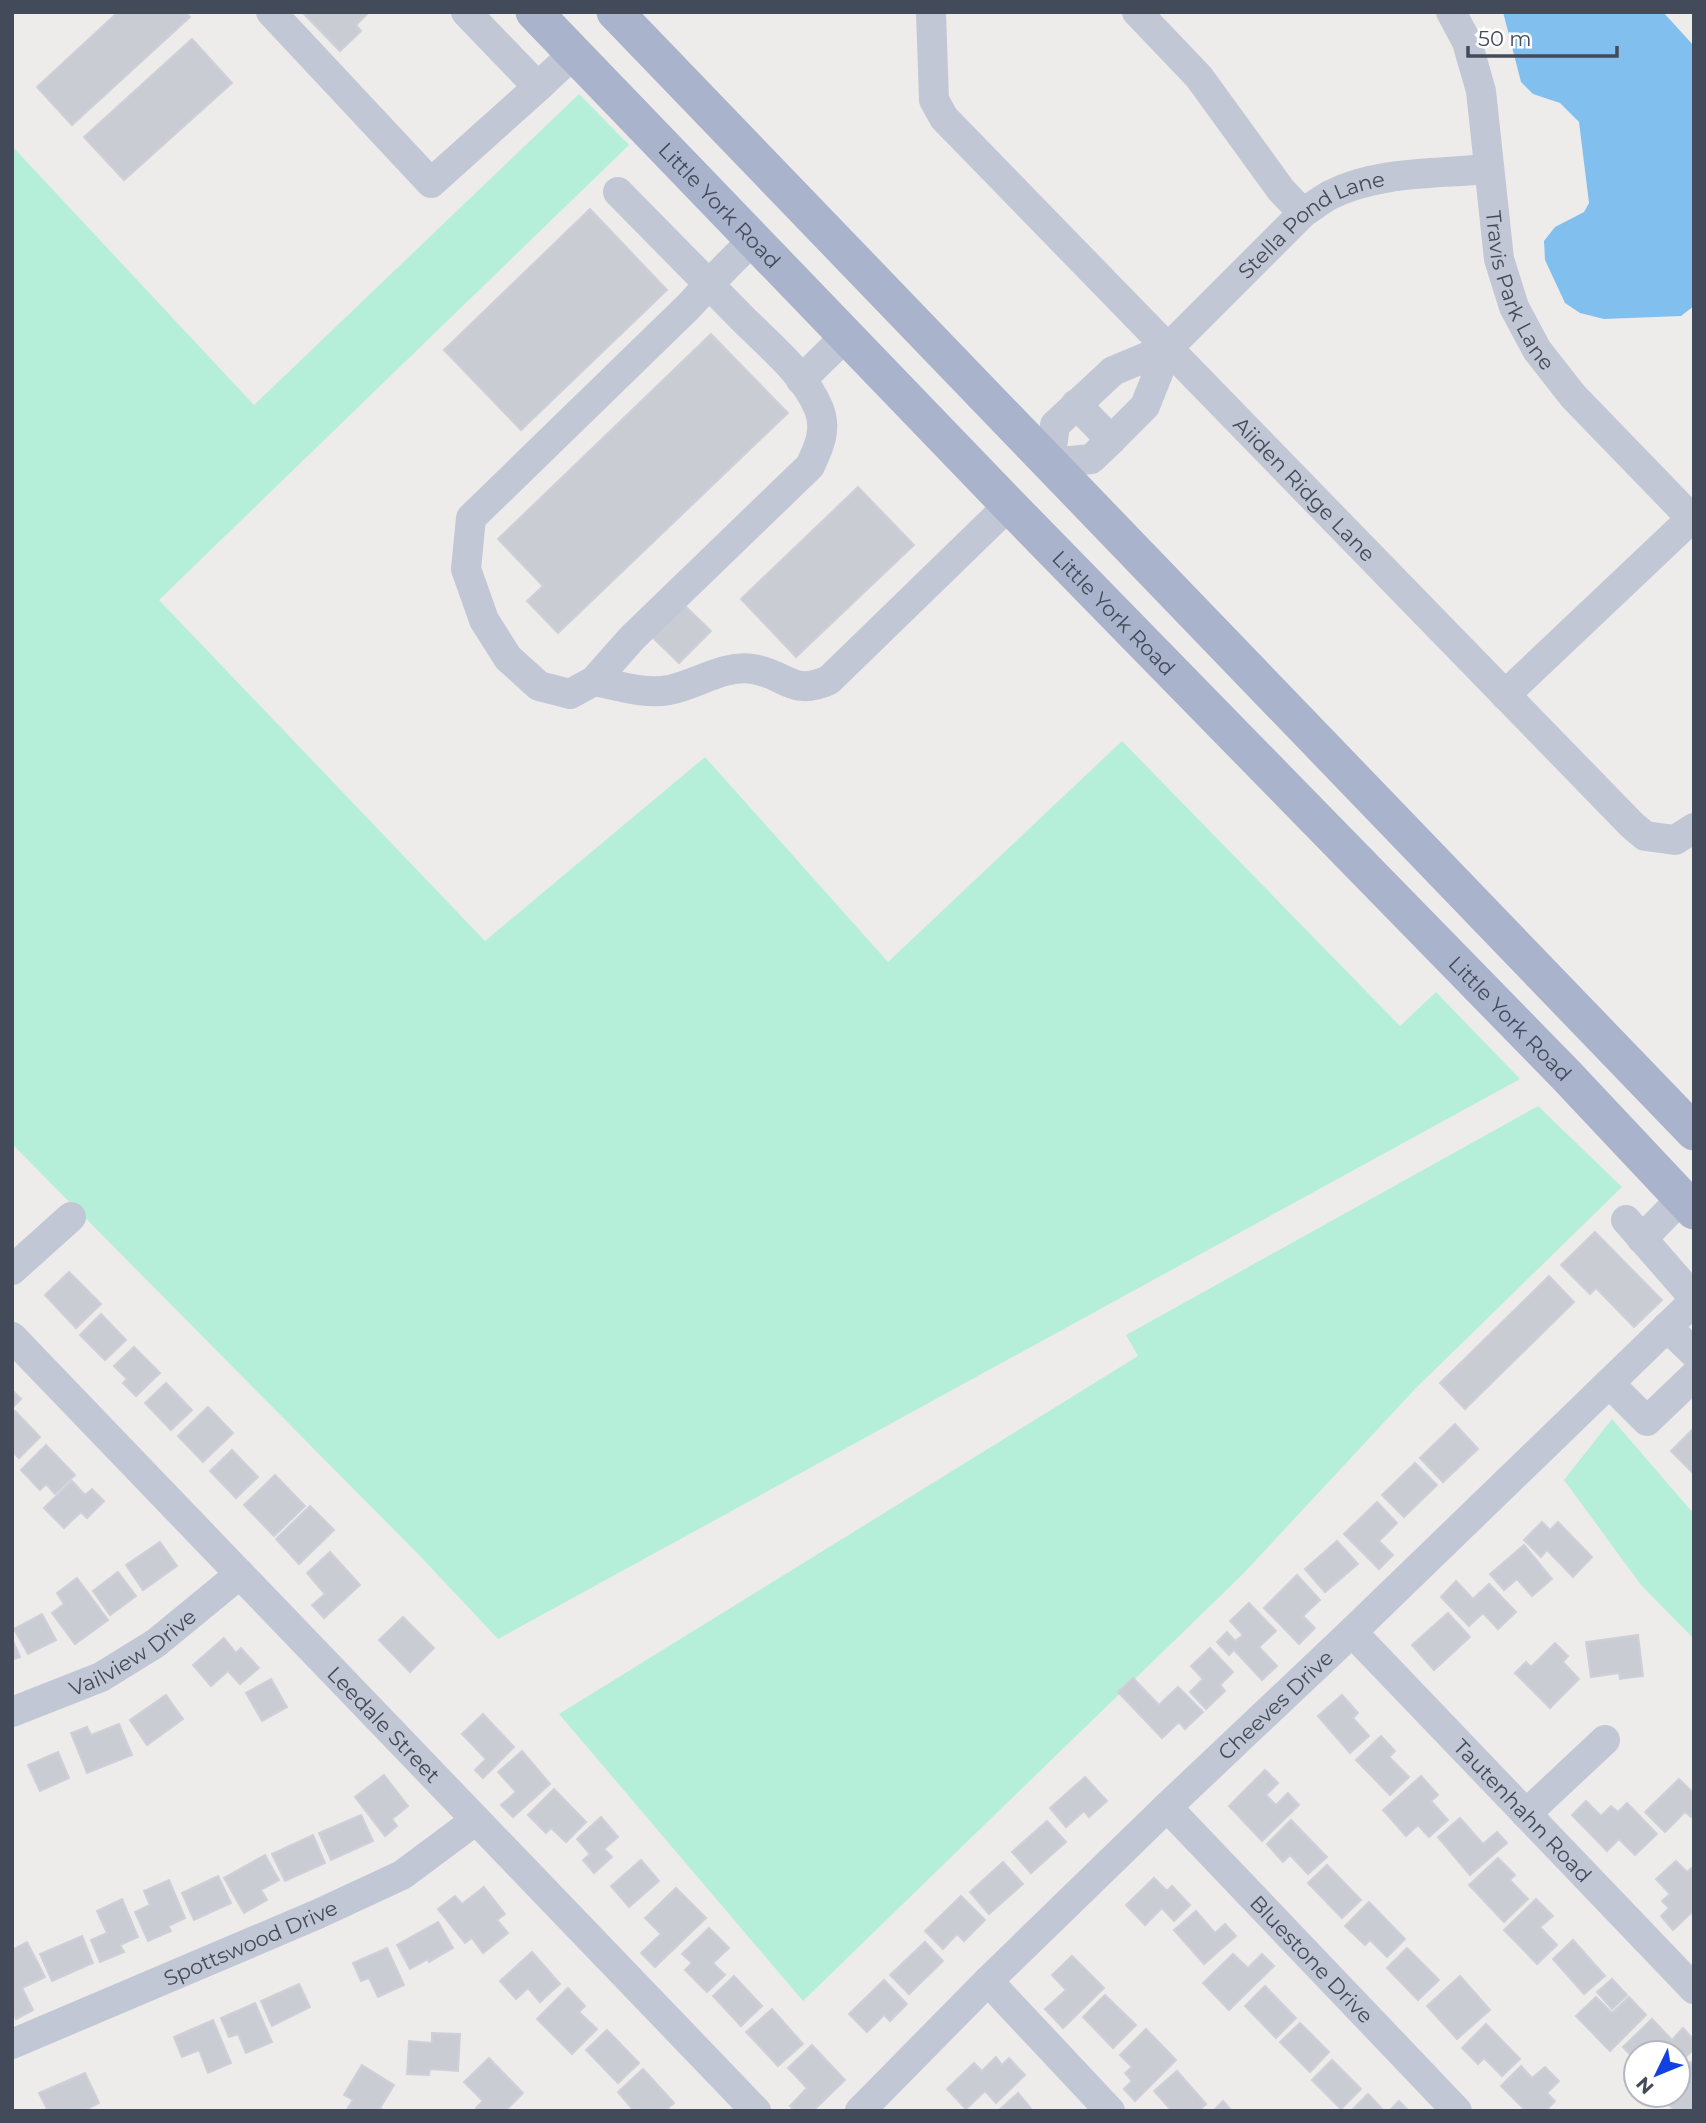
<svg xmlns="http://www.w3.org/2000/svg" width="1706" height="2123" viewBox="0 0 1706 2123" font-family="Montserrat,sans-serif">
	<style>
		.green { fill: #b6efd9 }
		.water { fill: #81c0ee }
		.building { fill: #caccd4; stroke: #cfcfd8; stroke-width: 2 }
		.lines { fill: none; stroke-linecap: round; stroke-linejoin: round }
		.minor { stroke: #c1c7d4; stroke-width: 30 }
		.major { stroke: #a9b3cc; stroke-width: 37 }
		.labels { text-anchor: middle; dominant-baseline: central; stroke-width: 7; stroke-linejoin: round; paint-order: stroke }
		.street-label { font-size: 21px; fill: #434a59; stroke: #fff }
	</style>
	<rect width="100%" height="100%" fill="#eeeceb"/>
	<g class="green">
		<path d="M579,94l50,51 -470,455 326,341 220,-184 183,205 234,-221 278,285 36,-34 84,87 -1022,560 -79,-84 -407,-411v-998l242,259z"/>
		<path d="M1538,1106l84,81 -206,201 -174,187 -439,426 -244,-287 579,-358 -12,-21z"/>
		<path d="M1612,1419l82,95v125l-53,-54 -77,-105z"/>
	</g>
	<path class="water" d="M1503,12h160l31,34v260l-13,10 -77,3 -24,-6 -15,-10 -20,-43 -1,-19 11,-14 29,-15 5,-9 -10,-81 -19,-19 -27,-9 -12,-12z"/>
	<g class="building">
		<path d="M118,12h67l5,5 -118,108 -35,-38z"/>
		<path d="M302,12h67l-13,13 5,6 -21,20z"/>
		<path d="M192,39l40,44 -108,97 -40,-43z"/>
		<path d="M590,209l77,81 -146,140 -77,-80z"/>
		<path d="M711,334l77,79 -230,220 -31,-32 16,-15 -45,-47z"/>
		<path d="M858,487l56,58 -118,112 -55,-58z"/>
		<path d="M684,605l27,26 -32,32 -27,-26z"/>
		<path d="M1595,1232l67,68 -28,27 -38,-39 -6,6 -29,-29z"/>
		<path d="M69,1272l32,32 -25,24 -31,-33z"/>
		<path d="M1549,1276l25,26 -109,107 -25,-26z"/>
		<path d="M101,1314l25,26 -21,20 -25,-25z"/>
		<path d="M134,1347l26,26 -24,23 -13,-13 4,-4 -13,-13z"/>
		<path d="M166,1383l26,27 -21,20 -26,-27z"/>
		<path d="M12,1390l9,9 -9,9z"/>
		<path d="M208,1407l25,26 -30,29 -25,-26z"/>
		<path d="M15,1411l25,26 -21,21 -7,-7v-38z"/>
		<path d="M1455,1424l23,25 -35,33 -23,-24z"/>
		<path d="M1694,1428v46l-23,-23z"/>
		<path d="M46,1445l29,30 -20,19 -9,-10 -6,6 -19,-20z"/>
		<path d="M232,1450l26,27 -22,21 -26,-27z"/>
		<path d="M1415,1463l22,22 -33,32 -22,-22z"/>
		<path d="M275,1475l30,31 -31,30 -30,-31z"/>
		<path d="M72,1481l13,14 7,-6 12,12 -17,17 -6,-6 -17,16 -20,-20z"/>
		<path d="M1377,1502l20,21 -18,18 14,14 -14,14 -35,-35z"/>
		<path d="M310,1506l24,24 -35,34 -23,-25z"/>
		<path d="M1542,1522l8,8 8,-8 34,35 -19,20 -26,-27 -6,7 -17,-17z"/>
		<path d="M1337,1541l21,23 -33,28 -20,-23z"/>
		<path d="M160,1542l17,24 -34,24 -17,-25z"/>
		<path d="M1524,1545l28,34 -20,17 -15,-17 -13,11 -14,-16z"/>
		<path d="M330,1552l30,33 -36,33 -12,-13 13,-11 -18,-21z"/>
		<path d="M118,1572l18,24 -26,19 -17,-24z"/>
		<path d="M1297,1575l23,25 -17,16 12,12 -16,16 -35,-36z"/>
		<path d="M77,1578l31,42 -33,24 -23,-31 12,-9 -7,-11z"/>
		<path d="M1456,1581l17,18 16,-15 27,28 -18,17 -15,-16 -14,13 -28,-29z"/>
		<path d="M1249,1603l27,28 -17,16 18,19 -15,14 -28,-30 -5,5 -12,-13 10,-10 8,9 8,-6 -13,-14z"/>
		<path d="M1448,1613l22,24 -36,33 -22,-25z"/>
		<path d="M42,1614l14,26 -28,14 -14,-25z"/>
		<path d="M403,1617l31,31 -24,24 -31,-32z"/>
		<path d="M1638,1635l5,41 -23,3 -1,-6 -28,4 -5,-35z"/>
		<path d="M224,1638l12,15 5,-5 18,20 -19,16 -12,-13 -17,15 -18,-21z"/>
		<path d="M12,1639l8,18 -8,3z"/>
		<path d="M1555,1643l13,13 -5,6 16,17 -29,29 -35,-35 11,-11 5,5z"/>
		<path d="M1210,1648l23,24 -13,13 5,6 -19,18 -16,-17 13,-13 -12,-13z"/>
		<path d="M1133,1678l26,27 19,-18 25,25 -18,17 -6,-7 -17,16 -44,-46z"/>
		<path d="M271,1679l16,28 -25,14 -16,-28z"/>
		<path d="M166,1695l17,24 -36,26 -17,-25z"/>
		<path d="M1342,1695l16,18 -5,5 16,18 -19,17 -32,-37z"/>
		<path d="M483,1714l31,33 -31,31 -8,-8 11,-11 -24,-25z"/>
		<path d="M119,1724l13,31 -45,18 -16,-40 16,-6 4,8z"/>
		<path d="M1381,1736l14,15 -6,6 20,20 -19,18 -34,-35z"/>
		<path d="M522,1751l28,33 -37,33 -12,-12 15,-13 -18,-20z"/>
		<path d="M58,1752l11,26 -29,13 -12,-26z"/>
		<path d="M1265,1770l13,13 -12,12 10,10 12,-12 11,12 -37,36 -33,-35z"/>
		<path d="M384,1775l24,31 -16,13 5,7 -12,10 -30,-39z"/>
		<path d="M1421,1776l17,19 -7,6 17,19 -19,17 -11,-12 -12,11 -23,-26z"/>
		<path d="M1085,1777l22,24 -18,16 -5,-6 -18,16 -16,-19z"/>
		<path d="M1679,1779l15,15v21l-3,2 -6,-5 -20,20 -20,-20z"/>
		<path d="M554,1789l32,33 -20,20 -15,-14 -5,5 -18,-18z"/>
		<path d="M1586,1801l15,15 10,-10 7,6 9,-9 30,31 -22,21 -16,-16 -12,12 -35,-36z"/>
		<path d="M361,1815l12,26 -42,19 -12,-27z"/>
		<path d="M601,1817l17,20 -14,12 8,8 -18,16 -11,-13 7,-6 -13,-15z"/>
		<path d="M1460,1818l23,26 14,-12 10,11 -37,32 -32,-38z"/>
		<path d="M1291,1820l36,37 -19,17 -18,-19 -7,7 -16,-18z"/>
		<path d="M1047,1821l19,21 -35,31 -19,-21z"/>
		<path d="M313,1835l12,28 -40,18 -13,-27z"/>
		<path d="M265,1855l14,25 -18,10 6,10 -23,13 -20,-35z"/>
		<path d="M1498,1858l17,17 -5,5 18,19 -24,23 -35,-37z"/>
		<path d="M641,1860l18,21 -30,26 -18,-21z"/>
		<path d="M1676,1861l11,11 7,-6v44l-21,20 -12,-14 8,-8 -7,-7 8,-7 -14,-15z"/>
		<path d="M1003,1862l20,22 -34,30 -19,-22z"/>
		<path d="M1327,1865l34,35 -19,18 -34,-35z"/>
		<path d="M218,1876l13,27 -37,17 -12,-27z"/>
		<path d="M1154,1878l13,13 5,-5 18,19 -16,16 -12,-13 -17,17 -19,-20z"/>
		<path d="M169,1880l16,38 -17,8 3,5 -23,10 -13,-29 15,-7 -6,-14z"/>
		<path d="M484,1887l21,27 -8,6 11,13 -25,20 -11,-15 -7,5 -27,-34 17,-13 7,8z"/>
		<path d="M676,1888l30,30 -51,49 -14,-14 20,-19 -16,-16z"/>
		<path d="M961,1896l24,24 -21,21 -7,-7 -14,15 -18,-18z"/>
		<path d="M122,1899l16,38 -18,8 4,7 -24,10 -9,-22 16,-7 -10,-22z"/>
		<path d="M1536,1899l17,17 -13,11 17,18 -20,19 -33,-34z"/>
		<path d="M1369,1902l36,37 -18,18 -17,-17 -5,5 -20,-19z"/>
		<path d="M1196,1911l19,22 10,-9 11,12 -32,28 -30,-34z"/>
		<path d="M438,1922l15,26 -24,14 -1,-3 -18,10 -13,-24z"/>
		<path d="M709,1928l20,20 -16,15 12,12 -18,17 -22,-22 7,-7 -10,-9z"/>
		<path d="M82,1936l11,27 -41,18 -12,-27z"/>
		<path d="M1573,1940l32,36 -21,18 -31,-35z"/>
		<path d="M27,1942l18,35 -23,11 11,22 -17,9 -4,-9v-60z"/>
		<path d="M925,1942l18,19 -34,33 -19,-19z"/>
		<path d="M387,1948l17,37 -26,12 -9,-19 -8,3 -8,-18z"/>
		<path d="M1407,1948l32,32 -21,20 -31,-32z"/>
		<path d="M532,1952l28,32 -20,18 -12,-14 -12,11 -16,-18z"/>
		<path d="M1233,1954l15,14 14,-14 12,12 -45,44 -26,-27z"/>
		<path d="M1072,1956l32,32 -41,40 -18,-19 21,-19 -14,-15z"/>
		<path d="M734,1976l28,30 -21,20 -28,-30z"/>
		<path d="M1460,1976l30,34 -33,29 -30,-33z"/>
		<path d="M1612,1979l15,16 -15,14 -15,-17z"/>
		<path d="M884,1980l23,24 -17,17 -6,-6 -17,17 -18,-18z"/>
		<path d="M299,1984l11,23 -38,19 -11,-25z"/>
		<path d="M1265,1986l31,32 -20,20 -31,-32z"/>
		<path d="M568,1988l17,18 -6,6 18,17 -25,25 -35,-35z"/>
		<path d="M1105,1995l31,30 -23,23 -30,-31z"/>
		<path d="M1596,1997l16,16 17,-16 17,18 -36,36 -34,-35z"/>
		<path d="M255,2003l17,39 -26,11 -8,-19 -9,3 -8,-19z"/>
		<path d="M772,2009l31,35 -25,22 -32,-34z"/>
		<path d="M1652,2019l20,21 11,-12 11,12v9l-16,15v-11h-42v8l-13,-14z"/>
		<path d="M213,2020l18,43 -23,10 -9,-23 -17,7 -8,-20z"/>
		<path d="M1300,2023l29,29 -19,20 -30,-30z"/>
		<path d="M1486,2024l34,35 -18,17 -18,-18 -6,6 -16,-16z"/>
		<path d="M1146,2029l30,31 -41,41 -11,-12 8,-8 -7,-8 7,-6 -12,-12z"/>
		<path d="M607,2030l32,33 -21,20 -32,-33z"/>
		<path d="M432,2033l28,1 -2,37 -28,-2 -1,6 -22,-1 2,-33 23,2z"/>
		<path d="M812,2045l33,35 -32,31h-18l-5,-5 17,-18 -19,-20z"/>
		<path d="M996,2057l6,8 7,-7 16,17 -29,28 -11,-12 -19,18 -19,-20 27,-26 8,8z"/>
		<path d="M489,2058l34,35 -18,18h-26l-3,-3 7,-7 -19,-19z"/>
		<path d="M1332,2060l29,29 -20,20 -29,-29z"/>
		<path d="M1691,2062l3,3v46h-19l-15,-16h18v-21z"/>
		<path d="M362,2065l32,20 -14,23 5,3h-39l7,-11 -9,-5z"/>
		<path d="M1521,2066l11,12 13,-11 14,14 -12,12 8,8 -9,10h-20l-25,-25z"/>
		<path d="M643,2069l31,34 -9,8h-31l-16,-19z"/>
		<path d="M1177,2071l29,33 -7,7h-27l-18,-20z"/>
		<path d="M85,2073l14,30 -16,8h-35l-9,-18z"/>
		<path d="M1018,2093l15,18h-35z"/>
		<path d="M1368,2094l16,17h-33z"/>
		<path d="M1223,2101l9,10h-19z"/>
		<path d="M1399,2101l10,10h-20z"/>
	</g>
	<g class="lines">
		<g class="minor">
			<path d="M271,12l160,171 107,-96"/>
			<path d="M466,12l72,75 36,-34"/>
			<path id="s1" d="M931,12l3,88 10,18 688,707 13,11 30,4 19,-12"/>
			<path d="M1137,12l62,65 82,113 22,23"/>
			<path id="s2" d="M1451,12l16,30 14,49 18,168 15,48 23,43 36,46 118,122"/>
			<path d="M618,192c41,42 83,84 125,127 26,26 62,55 76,90 8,21 0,38 -9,57l-178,172 -38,43 -24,13 -31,-8 -31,-28 -24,-38 -18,-51 5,-51 218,-212c21,-23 42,-45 64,-66"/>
			<path id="s3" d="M1168,348l135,-135c9,-6 18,-13 27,-18 47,-24 106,-21 157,-26"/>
			<path d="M1168,348l-23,58 -34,34 -20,19 -41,4 5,-38 58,-54z"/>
			<path d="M801,380l45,-44"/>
			<path d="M1076,404l35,36"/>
			<path d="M594,681c23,4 51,14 75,9 27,-5 55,-26 84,-21 33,5 39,28 76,11l180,-175"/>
			<path d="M1505,695l189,-179"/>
			<path d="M1626,1220l68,78"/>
			<path d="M1642,1239l40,-41"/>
			<path d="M12,1270l59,-53"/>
			<path d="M1667,1327l27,26"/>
			<path id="s4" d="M12,1337l744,774"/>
			<path d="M1609,1383l38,38 47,-45"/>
			<path id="s5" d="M1352,1632l342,357"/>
			<path id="s6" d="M12,1712l89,-35 55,-34 84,-69"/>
			<path id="s7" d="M1167,1807l290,304"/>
			<path d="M1526,1814l79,-74"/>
			<path d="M988,1981l122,130"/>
			<path id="s8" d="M12,2044l306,-130 84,-39 74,-55"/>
			<path id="s9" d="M860,2111l128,-130 179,-174 185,-175 342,-331"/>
		</g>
		<g class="major">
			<path id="s10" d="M534,12l475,493 557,570 128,136"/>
			<path d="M615,12l1079,1120"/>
		</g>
	</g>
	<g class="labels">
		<g class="street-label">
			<text stroke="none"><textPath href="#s10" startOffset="268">Little York Road</textPath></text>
			<text stroke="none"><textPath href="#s3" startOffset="192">Stella Pond Lane</textPath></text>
			<text stroke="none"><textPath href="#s2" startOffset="290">Travis Park Lane</textPath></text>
			<text stroke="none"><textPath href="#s1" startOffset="626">Aiiden Ridge Lane</textPath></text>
			<text stroke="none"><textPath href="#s10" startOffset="835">Little York Road</textPath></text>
			<text stroke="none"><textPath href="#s10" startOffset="1402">Little York Road</textPath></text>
			<text stroke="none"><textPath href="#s6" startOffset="135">Vailview Drive</textPath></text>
			<text stroke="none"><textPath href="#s9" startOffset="581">Cheeves Drive</textPath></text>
			<text stroke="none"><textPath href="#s4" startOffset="537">Leedale Street</textPath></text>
			<text stroke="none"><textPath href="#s5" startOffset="247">Tautenhahn Road</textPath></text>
			<text stroke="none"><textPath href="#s8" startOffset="259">Spottswood Drive</textPath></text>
			<text stroke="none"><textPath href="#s7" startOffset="210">Bluestone Drive</textPath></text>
		</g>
	</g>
	<rect width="1706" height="2123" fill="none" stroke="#434a59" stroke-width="28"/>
	<g transform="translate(1657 2074) rotate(227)"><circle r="33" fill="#ffffff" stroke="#b4b7bd" stroke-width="2"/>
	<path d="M0-5L12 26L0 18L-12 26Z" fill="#1340e1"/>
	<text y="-10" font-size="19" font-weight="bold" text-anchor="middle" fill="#434a59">N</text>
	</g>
	<path d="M1468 46v10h149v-10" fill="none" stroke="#434a59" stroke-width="3.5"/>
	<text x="1478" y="46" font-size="21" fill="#434a59" stroke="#ffffff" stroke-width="5" paint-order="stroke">50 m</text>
</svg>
